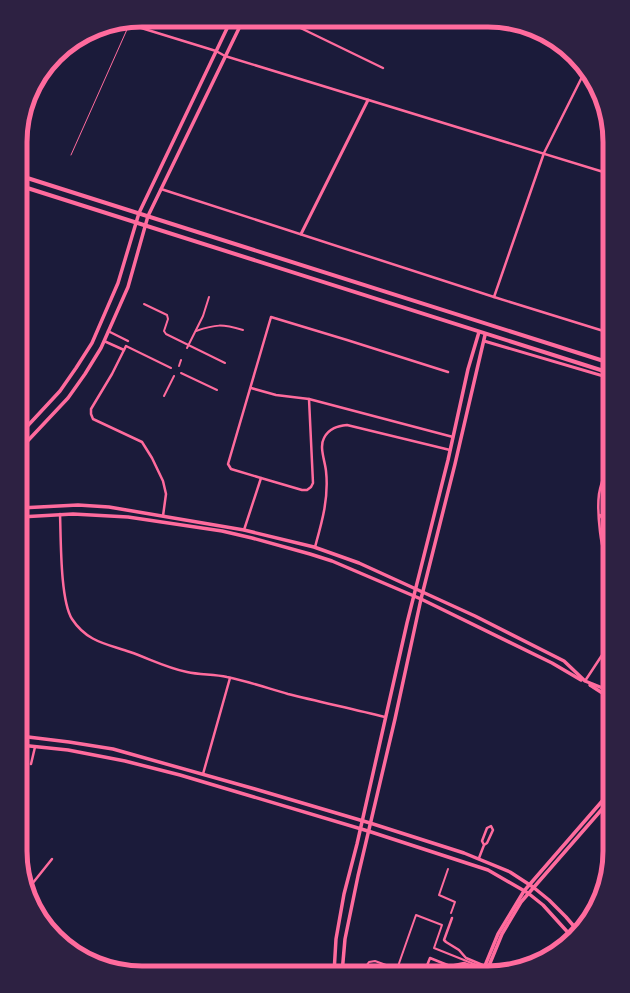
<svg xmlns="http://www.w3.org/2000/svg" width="630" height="993" viewBox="0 0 630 993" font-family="Overpass,sans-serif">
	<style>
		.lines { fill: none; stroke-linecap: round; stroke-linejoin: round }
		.service { stroke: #ff6b9d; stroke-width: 1 }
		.pedestrian { stroke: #ff6b9d; stroke-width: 2 }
		.minor { stroke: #ff6b9d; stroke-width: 2.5 }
		.tertiary { stroke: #ff6b9d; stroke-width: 3 }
		.secondary { stroke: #ff6b9d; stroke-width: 3.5 }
		.primary { stroke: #ff6b9d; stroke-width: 4 }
		.rim { fill: none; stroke: #ff6b9d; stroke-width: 5 }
	</style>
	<rect width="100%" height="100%" fill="#1b1b3a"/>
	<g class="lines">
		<path class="service" d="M71,155l58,-130"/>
		<g class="pedestrian">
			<path d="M144,304l23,11 1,4 -4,12 2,3 59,29"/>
			<path d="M196,331c20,-7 26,-7 47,-1"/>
			<path d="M126,346l45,22"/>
			<path d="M187,348l16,-32 6,-19"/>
			<path d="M179,366l2,-6"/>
			<path d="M181,373l36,17"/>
			<path d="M164,396l10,-20"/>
			<path d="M448,869l-9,26 16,7 -4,11"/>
			<path d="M366,973v-7l3,-4 6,-1 22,8 19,-54 26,10 -8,23 50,20"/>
		</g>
		<g class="minor">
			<path d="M284,20l99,48"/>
			<path d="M125,23l91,28 9,5 385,118"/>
			<path d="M161,189l333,108 116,36"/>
			<path d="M494,297l50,-144 40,-80"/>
			<path d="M108,331l20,10"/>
			<path d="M104,341l20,9"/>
			<path d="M126,346l-14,28 -21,35v5l2,5 49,23 10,16 11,23 3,13 -3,22"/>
			<path d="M251,388l25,7 33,4 144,38"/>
			<path d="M261,478l41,12h5l4,-3 2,-4 -4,-84"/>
			<path d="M60,514c1,24 0,86 12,105 15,23 35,25 58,33 20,7 37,16 57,20 13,3 27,2 40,5 20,4 40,11 61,17 32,8 65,15 97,23"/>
			<path d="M600,515l10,15"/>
			<path d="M244,530l17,-52 -30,-9 -3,-5 43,-147 76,23 101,32"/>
			<path d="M315,547c7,-25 14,-49 11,-76 -1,-10 -7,-24 -2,-33 5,-10 14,-12 23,-13l103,25"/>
			<path d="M610,566c-10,-12 -13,-56 -11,-72 2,-12 7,-25 11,-36"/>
			<path d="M585,681l25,-38"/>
			<path d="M31,764l4,-17"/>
			<path d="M203,774l27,-96"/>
			<path d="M479,858l5,-13 3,-2 6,-13 -2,-4 -4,2 -5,13 2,4"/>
			<path d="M28,889l24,-30"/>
			<path d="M452,918l-8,22 2,2 13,8 7,8 19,8"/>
			<path d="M57,931l2,5"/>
			<path d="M424,973l6,-15 20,8 14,-3 19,7"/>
		</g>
		<g class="tertiary">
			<path d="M301,234l67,-134"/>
			<path d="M484,341l126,37"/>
		</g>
		<g class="secondary">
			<path d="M21,433l39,-42 16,-23 16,-25 26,-60 21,-70 92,-193"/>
			<path d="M21,448l47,-50 17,-24 16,-26 27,-61 20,-71 95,-196"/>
			<path d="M20,508l58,-3 31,2 135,23 70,17 45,16 116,53 89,45 21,20 25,10"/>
			<path d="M20,517l53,-3 55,3 94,14 30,7 58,16 22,7 89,38 131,64 29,17"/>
			<path d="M590,685l20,13"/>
			<path d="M20,736l49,6 44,7 142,40 115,34 94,30 46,19 23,15 16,13 17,17 12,14"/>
			<path d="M20,745l48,5 57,11 55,14 188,56 120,39 40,23 15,12 29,32"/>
			<path d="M334,973l2,-34 8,-45 13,-50 50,-221 41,-163 20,-91 11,-37"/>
			<path d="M342,973l3,-34 13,-63 37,-157 26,-120 34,-135 30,-129"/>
			<path d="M482,973l16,-39 26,-43 86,-99"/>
			<path d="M486,973l16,-39 19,-32 89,-102"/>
		</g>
		<g class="primary">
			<path d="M21,176l589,187"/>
			<path d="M21,186c196,62 392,126 589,187"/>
		</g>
	</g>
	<path d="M0 0H630V993H0ZM142 27H488A115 115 0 0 1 603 142V851A115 115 0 0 1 488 966H142A115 115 0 0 1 27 851V142A115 115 0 0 1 142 27Z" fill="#2d2142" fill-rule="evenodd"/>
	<path class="rim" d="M142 27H488A115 115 0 0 1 603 142V851A115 115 0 0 1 488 966H142A115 115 0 0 1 27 851V142A115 115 0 0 1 142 27Z"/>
</svg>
